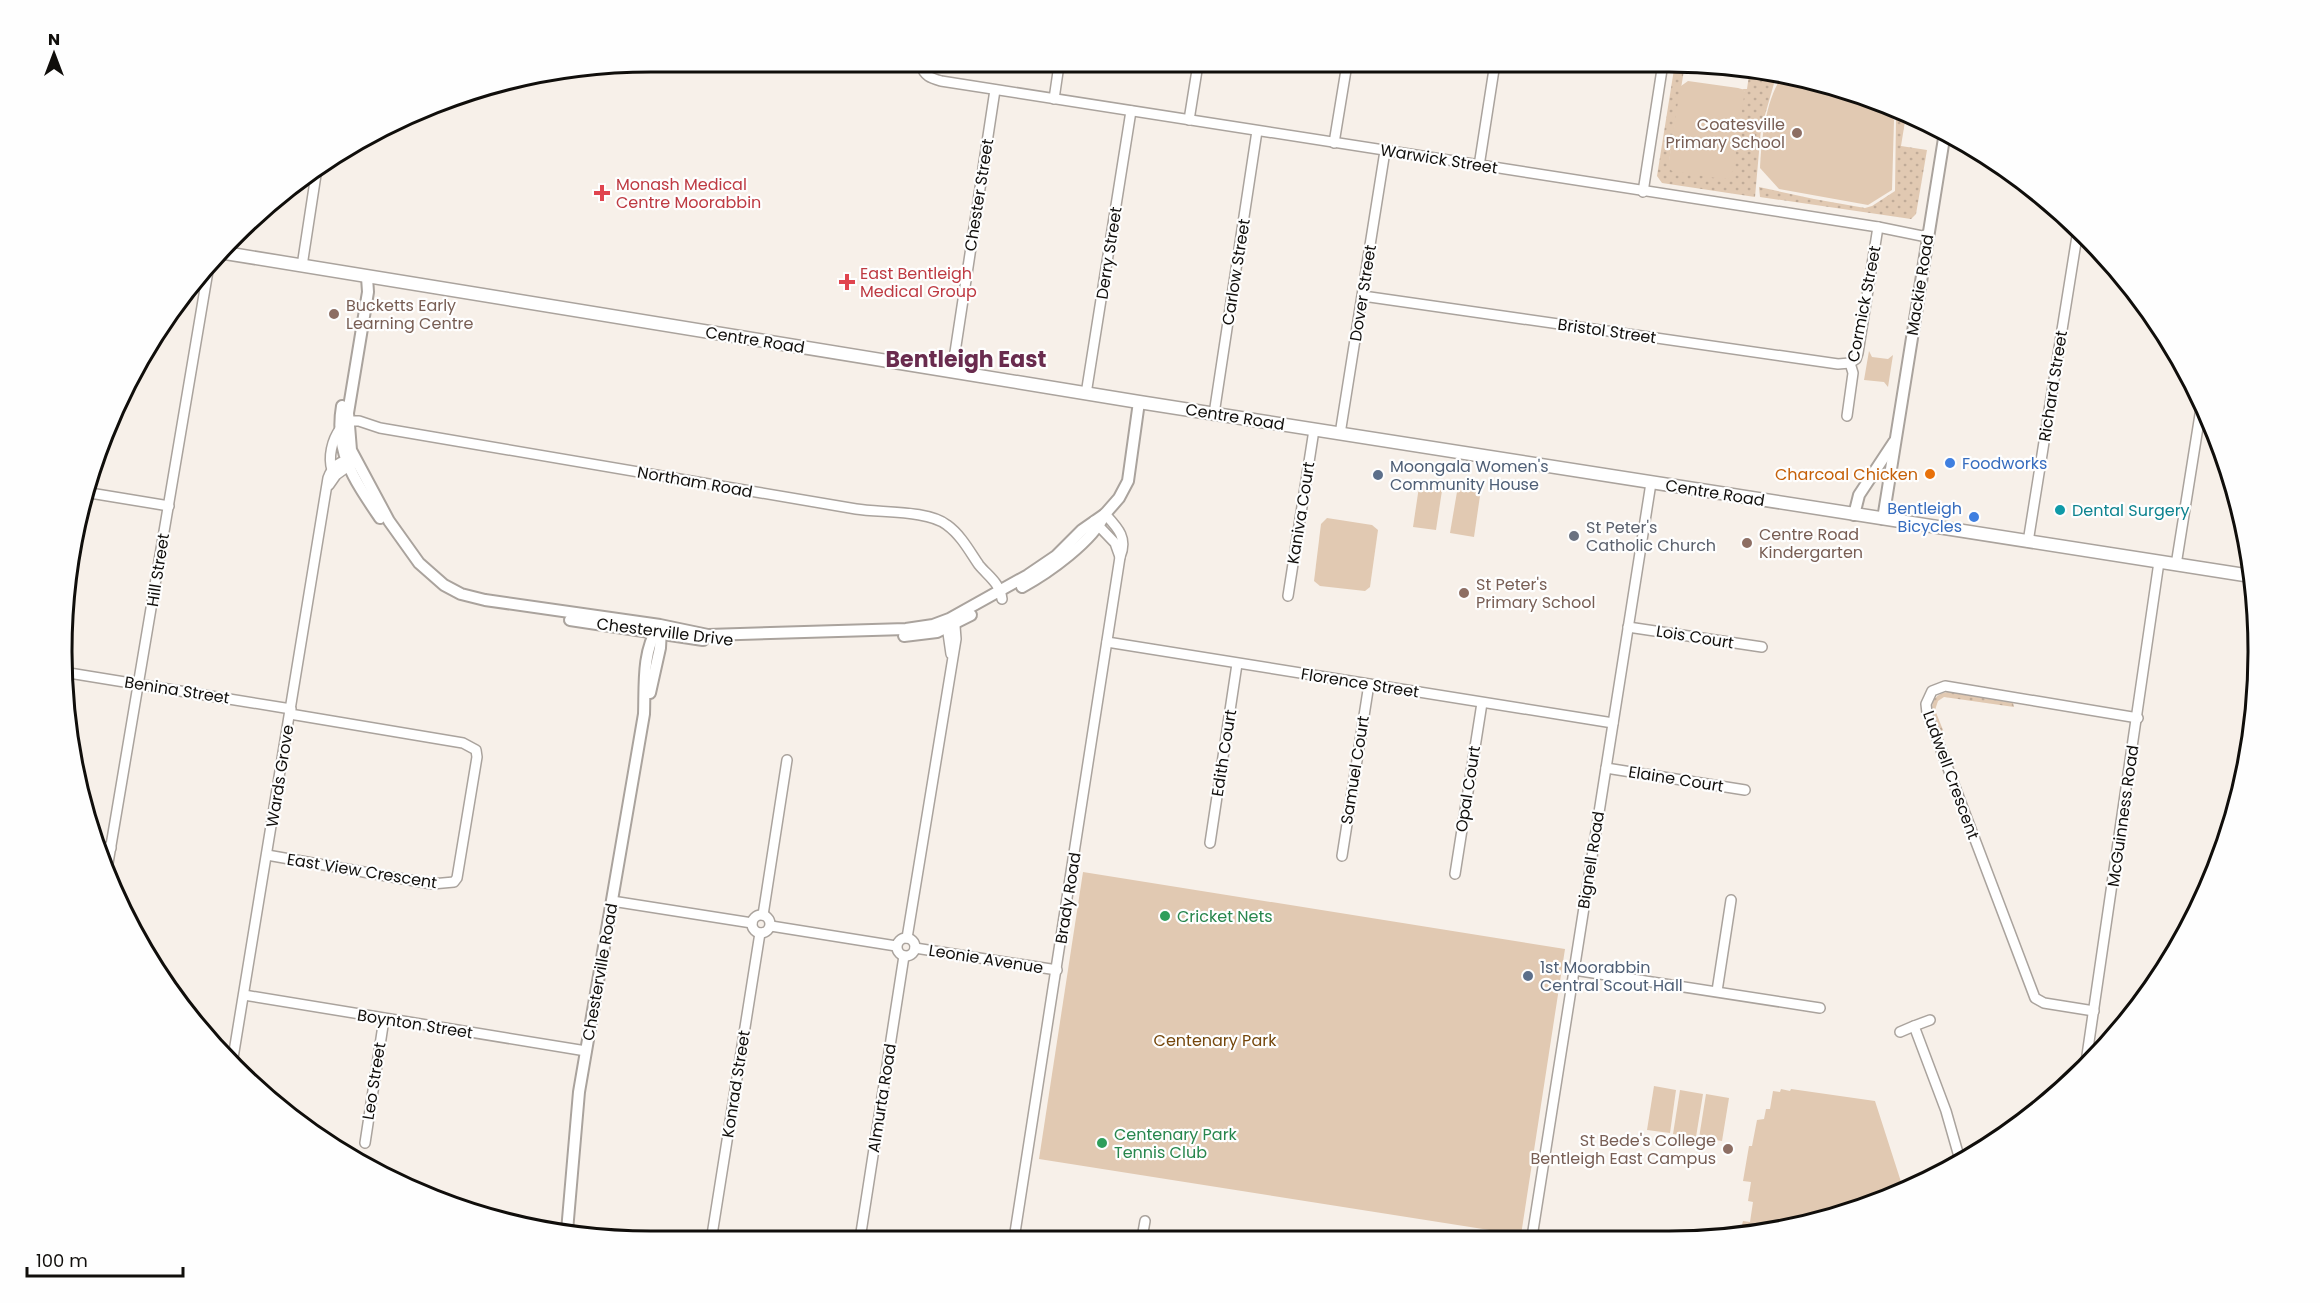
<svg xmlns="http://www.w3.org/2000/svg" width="2320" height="1303" viewBox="0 0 2320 1303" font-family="Poppins,sans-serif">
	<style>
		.grass { fill: url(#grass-dots) }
		.park { fill: #e1c9b2 }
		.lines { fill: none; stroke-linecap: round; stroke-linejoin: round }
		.minor-casing { stroke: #aaa39d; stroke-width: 12 }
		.tertiary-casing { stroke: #aaa39d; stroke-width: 14 }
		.secondary-casing { stroke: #aaa39d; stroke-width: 15 }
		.minor { stroke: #fff; stroke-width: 9 }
		.tertiary { stroke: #fff; stroke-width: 10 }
		.secondary { stroke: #fff; stroke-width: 12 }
		.education-dot { fill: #8d6e63; stroke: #fefefe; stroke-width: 2 }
		.health-dot { fill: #e0444e; stroke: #fefefe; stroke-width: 2 }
		.shop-dot { fill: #3f7fe0; stroke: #fefefe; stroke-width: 2 }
		.food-dot { fill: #e8710a; stroke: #fefefe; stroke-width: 2 }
		.service-dot { fill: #5c6f8a; stroke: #fefefe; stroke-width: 2 }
		.culture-dot { fill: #0f9aa8; stroke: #fefefe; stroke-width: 2 }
		.worship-dot { fill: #6b7280; stroke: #fefefe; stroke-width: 2 }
		.leisure-dot { fill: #2e9e5b; stroke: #fefefe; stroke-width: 2 }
		.labels { text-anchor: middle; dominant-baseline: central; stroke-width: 4.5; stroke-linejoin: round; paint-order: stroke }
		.education-label { font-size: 16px; fill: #785e54; stroke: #fefefe; text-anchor: start }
		.street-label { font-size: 16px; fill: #100e0b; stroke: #fefefe }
		.health-label { font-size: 16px; fill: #be3a42; stroke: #fefefe; text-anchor: start }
		.shop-label { font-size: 16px; fill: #366cbe; stroke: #fefefe; text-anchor: start }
		.service-label { font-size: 16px; fill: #4e5e75; stroke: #fefefe; text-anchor: start }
		.food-label { font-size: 16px; fill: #c56008; stroke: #fefefe; text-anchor: end }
		.culture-label { font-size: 16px; fill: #0d838f; stroke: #fefefe; text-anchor: start }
		.worship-label { font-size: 16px; fill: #5b616d; stroke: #fefefe; text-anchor: start }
		.leisure-label { font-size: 16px; fill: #27864d; stroke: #fefefe; text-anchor: start }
		.park-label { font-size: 16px; fill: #75470c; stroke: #fefefe }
		.district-label { font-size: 22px; font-weight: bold; fill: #692b4e; stroke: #fefefe }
		.rim { fill: none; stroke: #100e0b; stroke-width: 3 }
	</style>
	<defs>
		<pattern id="grass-dots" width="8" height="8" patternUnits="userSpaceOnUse" patternTransform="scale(1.5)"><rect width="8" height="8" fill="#e1c9b2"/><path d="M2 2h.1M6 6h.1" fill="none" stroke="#c0ab98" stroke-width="1.8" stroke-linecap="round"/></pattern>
	</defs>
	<rect width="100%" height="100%" fill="#f7f0e9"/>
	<g class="grass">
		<path d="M1675,63h4v6l5,1 -15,92 76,-71 -3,-2h5l2,-14 6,1 3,-3 13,3 4,4 -14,49 -6,68 -93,-14 -5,-7z"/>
		<path d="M1884,104l22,11 -5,31 26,4 -11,64 -5,5 -151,-22 -1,-10 55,12 51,9 7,-2 23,-15 1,-73z"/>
		<path d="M1948,692l65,11 1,4 -70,-10 -6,4 -3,9 10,25h-3c-9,-14 -19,-40 6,-43z"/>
	</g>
	<g class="park">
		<path d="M1781,78l77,15 20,9 16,18 -2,70 -24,15 -89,-16 -19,-21c1,-27 6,-68 21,-90z"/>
		<path d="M1688,81l50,7 7,2 -12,81 -4,7 -7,1 -50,-8 -4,-4 12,-78 1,-3z"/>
		<path d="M1869,351l3,6 16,2 5,-4 -5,32 -4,-5 -20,-2z"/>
		<path d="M1420,480l23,4 -7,46 -23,-3z"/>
		<path d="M1458,486l23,3 -7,48 -24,-4z"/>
		<path d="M1327,518l45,7 6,5 -8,57 -5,4 -45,-5 -6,-5 7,-57z"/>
		<path d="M1083,872l482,77 -44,286 -482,-76z"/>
		<path d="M1654,1086l22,4 -6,43 -23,-3z"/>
		<path d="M1781,1089l9,2 1,-2 84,12 28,87 -45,22 -107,25 -3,-5 -9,5 4,-14 7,1 3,-20 -5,-1 3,-19 -8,-1 6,-35h3l5,-26 7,-1 2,-10h4l3,-18 7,1z"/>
		<path d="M1680,1090l23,4 -7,43 -23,-3z"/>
		<path d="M1706,1094l23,4 -7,43 -23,-3z"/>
	</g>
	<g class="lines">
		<g class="minor-casing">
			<g id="minor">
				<path d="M921,65c3,11 10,13 20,16l937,146 44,9 6,-2"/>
				<path d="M1054,99l5,-34"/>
				<path d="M1189,120l9,-56"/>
				<path d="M1334,143l13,-79"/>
				<path d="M1479,166l16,-103"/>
				<path d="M1643,192l20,-129"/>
				<path d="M302,266l15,-98"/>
				<path d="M1363,296l475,68 12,-1"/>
				<path d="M952,372l43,-282"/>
				<path d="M1086,394l45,-283"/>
				<path d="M1214,414l43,-283"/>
				<path d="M1847,416l6,-43 -3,-10 6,-4 2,-6 20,-126"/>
				<path d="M342,421h17l21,7 476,81c25,4 72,1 91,16 14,10 23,27 32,40 9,11 21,18 23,34"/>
				<path d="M1340,434l45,-283"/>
				<path d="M332,470c-4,-13 0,-30 8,-41"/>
				<path d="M329,485l7,-10 18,-13"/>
				<path d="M84,492l85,14"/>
				<path d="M1094,521l21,22 5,14"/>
				<path d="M2028,542l50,-312"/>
				<path d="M2176,565l26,-163"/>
				<path d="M1288,596l26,-166"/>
				<path d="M949,620l-1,13 3,21"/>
				<path d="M1628,627l134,20"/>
				<path d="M1107,642l506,81"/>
				<path d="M63,672l228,37"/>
				<path d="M1606,768l139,22"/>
				<path d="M1210,843l27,-179"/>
				<path d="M97,846l14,2"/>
				<path d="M267,855l165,29 22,-2 3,-4 20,-121 -1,-7 -13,-7 -173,-29"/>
				<path d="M1342,856l27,-172"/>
				<path d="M1455,874l27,-171"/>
				<path d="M106,875l103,-610"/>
				<path d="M612,901l140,22"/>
				<circle cx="761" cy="924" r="9"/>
				<path d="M763,915l24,-155"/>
				<path d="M771,926l125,20"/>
				<circle cx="906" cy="947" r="9"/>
				<path d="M907,938l49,-299 -1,-13 -5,-7"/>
				<path d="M915,948l142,22"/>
				<path d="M1574,970l246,38"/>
				<path d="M1717,991l14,-91"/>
				<path d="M244,995l342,56"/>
				<path d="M2094,1011l-50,-8 -9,-5 -108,-285 -1,-9 6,-13 13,-5 193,32"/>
				<path d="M1930,1020l-16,6 32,85 14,49"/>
				<path d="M1900,1032l14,-6"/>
				<path d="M232,1064l96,-586c4,-11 12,-18 25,-18"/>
				<path d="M2085,1069l74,-507"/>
				<path d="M365,1143l19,-124"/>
				<path d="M1532,1237l119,-754"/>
				<path d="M1142,1238l3,-17"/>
				<path d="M860,1239l44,-283"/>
				<path d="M1014,1239l106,-682c8,-19 -2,-29 -15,-43"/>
				<path d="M739,1240l-27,-5 48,-302"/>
			</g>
		</g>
		<g class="tertiary-casing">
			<g id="tertiary">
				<path d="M367,277l1,15 -20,121 3,37 38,71 30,42 25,22 17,9 24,6 175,25 48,10 198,-6 27,-4 16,-6 79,-44 28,-19 26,-26 23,-16 14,-16 9,-17 11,-79"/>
				<path d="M342,406c-8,46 13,75 38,112"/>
				<path d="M1854,515l5,-20 35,-53"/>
				<path d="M1883,519l62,-387"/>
				<path d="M1022,587c26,-14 71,-46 83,-73"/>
				<path d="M570,620l133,20"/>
				<path d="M904,636l33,-4 34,-17"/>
				<path d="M650,693l10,-45 1,-19"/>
				<path d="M567,1231l12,-139 65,-378c1,-27 -2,-63 14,-86"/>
			</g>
		</g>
		<g class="secondary-casing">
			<path id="secondary" d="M219,252l920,150 1112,174"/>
		</g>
		<use href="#minor" class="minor"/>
		<use href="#tertiary" class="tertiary"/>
		<use href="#secondary" class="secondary"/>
	</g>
	<g class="education-dot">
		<circle cx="1797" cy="133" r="6"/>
		<circle cx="334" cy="314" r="6"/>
		<circle cx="1747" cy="543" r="6"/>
		<circle cx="1464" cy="593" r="6"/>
		<circle cx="1728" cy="1149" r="6"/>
	</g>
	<g class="health-dot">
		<path d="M599 184h6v6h6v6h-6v6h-6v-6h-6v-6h6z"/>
		<path d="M844 273h6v6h6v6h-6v6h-6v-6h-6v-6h6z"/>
	</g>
	<g class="shop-dot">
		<circle cx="1950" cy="463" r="6"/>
		<circle cx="1974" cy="517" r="6"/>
	</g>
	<circle class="food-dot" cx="1930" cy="474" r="6"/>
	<g class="service-dot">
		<circle cx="1378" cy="475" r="6"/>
		<circle cx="1528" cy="976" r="6"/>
	</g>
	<circle class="culture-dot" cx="2060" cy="510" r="6"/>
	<circle class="worship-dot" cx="1574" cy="536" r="6"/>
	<g class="leisure-dot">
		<circle cx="1165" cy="916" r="6"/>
		<circle cx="1102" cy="1143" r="6"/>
	</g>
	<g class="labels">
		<g class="education-label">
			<text x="1785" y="124" text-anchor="end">Coatesville<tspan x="1785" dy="18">Primary School</tspan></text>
			<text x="346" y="305">Bucketts Early<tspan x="346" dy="18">Learning Centre</tspan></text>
			<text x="1759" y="534">Centre Road<tspan x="1759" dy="18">Kindergarten</tspan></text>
			<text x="1476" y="584">St Peter's<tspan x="1476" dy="18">Primary School</tspan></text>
			<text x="1716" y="1140" text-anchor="end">St Bede's College<tspan x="1716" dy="18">Bentleigh East Campus</tspan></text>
		</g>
		<g class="street-label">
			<text transform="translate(1439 159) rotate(9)">Warwick Street</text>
			<text transform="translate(979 195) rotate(-81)">Chester Street</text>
			<text transform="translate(1109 253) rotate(-81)">Derry Street</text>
			<text transform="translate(1236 272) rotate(-81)">Carlow Street</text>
			<text transform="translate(1920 285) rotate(-81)">Mackie Road</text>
			<text transform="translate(1363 293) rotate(-81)">Dover Street</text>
			<text transform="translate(1864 304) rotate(-79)">Cormick Street</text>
			<text transform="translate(1607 331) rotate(8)">Bristol Street</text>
			<text transform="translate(755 340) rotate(9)">Centre Road</text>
			<text transform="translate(2053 386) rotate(-81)">Richard Street</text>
			<text transform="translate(1235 417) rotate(9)">Centre Road</text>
			<text transform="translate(695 482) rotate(10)">Northam Road</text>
			<text transform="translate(1715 493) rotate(9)">Centre Road</text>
			<text transform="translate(1301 513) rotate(-81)">Kaniva Court</text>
			<text transform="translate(158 570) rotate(-81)">Hill Street</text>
			<text transform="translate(665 632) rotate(7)">Chesterville Drive</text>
			<text transform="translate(1695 637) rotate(9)">Lois Court</text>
			<text transform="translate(1360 683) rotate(9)">Florence Street</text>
			<text transform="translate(177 690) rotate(9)">Benina Street</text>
			<text transform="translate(1224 753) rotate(-81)">Edith Court</text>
			<text transform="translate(1355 770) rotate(-81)">Samuel Court</text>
			<text transform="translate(1951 775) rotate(70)">Ludwell Crescent</text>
			<text transform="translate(280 776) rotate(-81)">Wards Grove</text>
			<text transform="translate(1676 779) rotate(9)">Elaine Court</text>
			<text transform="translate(1468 789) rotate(-81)">Opal Court</text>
			<text transform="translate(2123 816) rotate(-82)">McGuinness Road</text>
			<text transform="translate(1591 860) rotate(-81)">Bignell Road</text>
			<text transform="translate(362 871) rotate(9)">East View Crescent</text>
			<text transform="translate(1068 898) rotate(-81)">Brady Road</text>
			<text transform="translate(986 959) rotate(9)">Leonie Avenue</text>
			<text transform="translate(600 972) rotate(-80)">Chesterville Road</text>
			<text transform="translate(415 1024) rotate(9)">Boynton Street</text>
			<text transform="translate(374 1081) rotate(-81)">Leo Street</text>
			<text transform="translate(736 1084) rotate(-81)">Konrad Street</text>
			<text transform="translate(882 1098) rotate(-81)">Almurta Road</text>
		</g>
		<g class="health-label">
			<text x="616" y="184">Monash Medical<tspan x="616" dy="18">Centre Moorabbin</tspan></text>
			<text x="860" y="273">East Bentleigh<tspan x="860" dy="18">Medical Group</tspan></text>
		</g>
		<g class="shop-label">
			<text x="1962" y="463">Foodworks</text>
			<text x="1962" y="508" text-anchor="end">Bentleigh<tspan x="1962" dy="18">Bicycles</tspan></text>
		</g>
		<g class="service-label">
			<text x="1390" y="466">Moongala Women's<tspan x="1390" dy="18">Community House</tspan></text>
			<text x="1540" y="967">1st Moorabbin<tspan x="1540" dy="18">Central Scout Hall</tspan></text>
		</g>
		<g class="food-label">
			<text x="1918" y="474">Charcoal Chicken</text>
		</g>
		<g class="culture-label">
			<text x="2072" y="510">Dental Surgery</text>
		</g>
		<g class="worship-label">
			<text x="1586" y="527">St Peter's<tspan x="1586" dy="18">Catholic Church</tspan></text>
		</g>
		<g class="leisure-label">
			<text x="1177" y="916">Cricket Nets</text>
			<text x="1114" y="1134">Centenary Park<tspan x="1114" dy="18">Tennis Club</tspan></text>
		</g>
		<g class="park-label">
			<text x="1215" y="1040">Centenary Park</text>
		</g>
		<g class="district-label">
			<text x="966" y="359">Bentleigh East</text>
		</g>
	</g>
	<path d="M0 0H2320V1303H0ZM651 72H1669A579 579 0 0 1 2248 651V652A579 579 0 0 1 1669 1231H651A579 579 0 0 1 72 652V651A579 579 0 0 1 651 72Z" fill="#fefefe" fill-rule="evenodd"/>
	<path class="rim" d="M651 72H1669A579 579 0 0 1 2248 651V652A579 579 0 0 1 1669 1231H651A579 579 0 0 1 72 652V651A579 579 0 0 1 651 72Z"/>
	<g transform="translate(54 54)" stroke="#fefefe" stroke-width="4.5" paint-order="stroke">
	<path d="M0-4.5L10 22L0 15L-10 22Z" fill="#100e0b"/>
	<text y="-9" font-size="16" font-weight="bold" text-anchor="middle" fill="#100e0b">N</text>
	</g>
	<path d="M27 1267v9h156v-9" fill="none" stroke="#100e0b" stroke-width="3"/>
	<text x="36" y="1267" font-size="18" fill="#100e0b" stroke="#fefefe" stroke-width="4.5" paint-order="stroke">100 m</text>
</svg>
